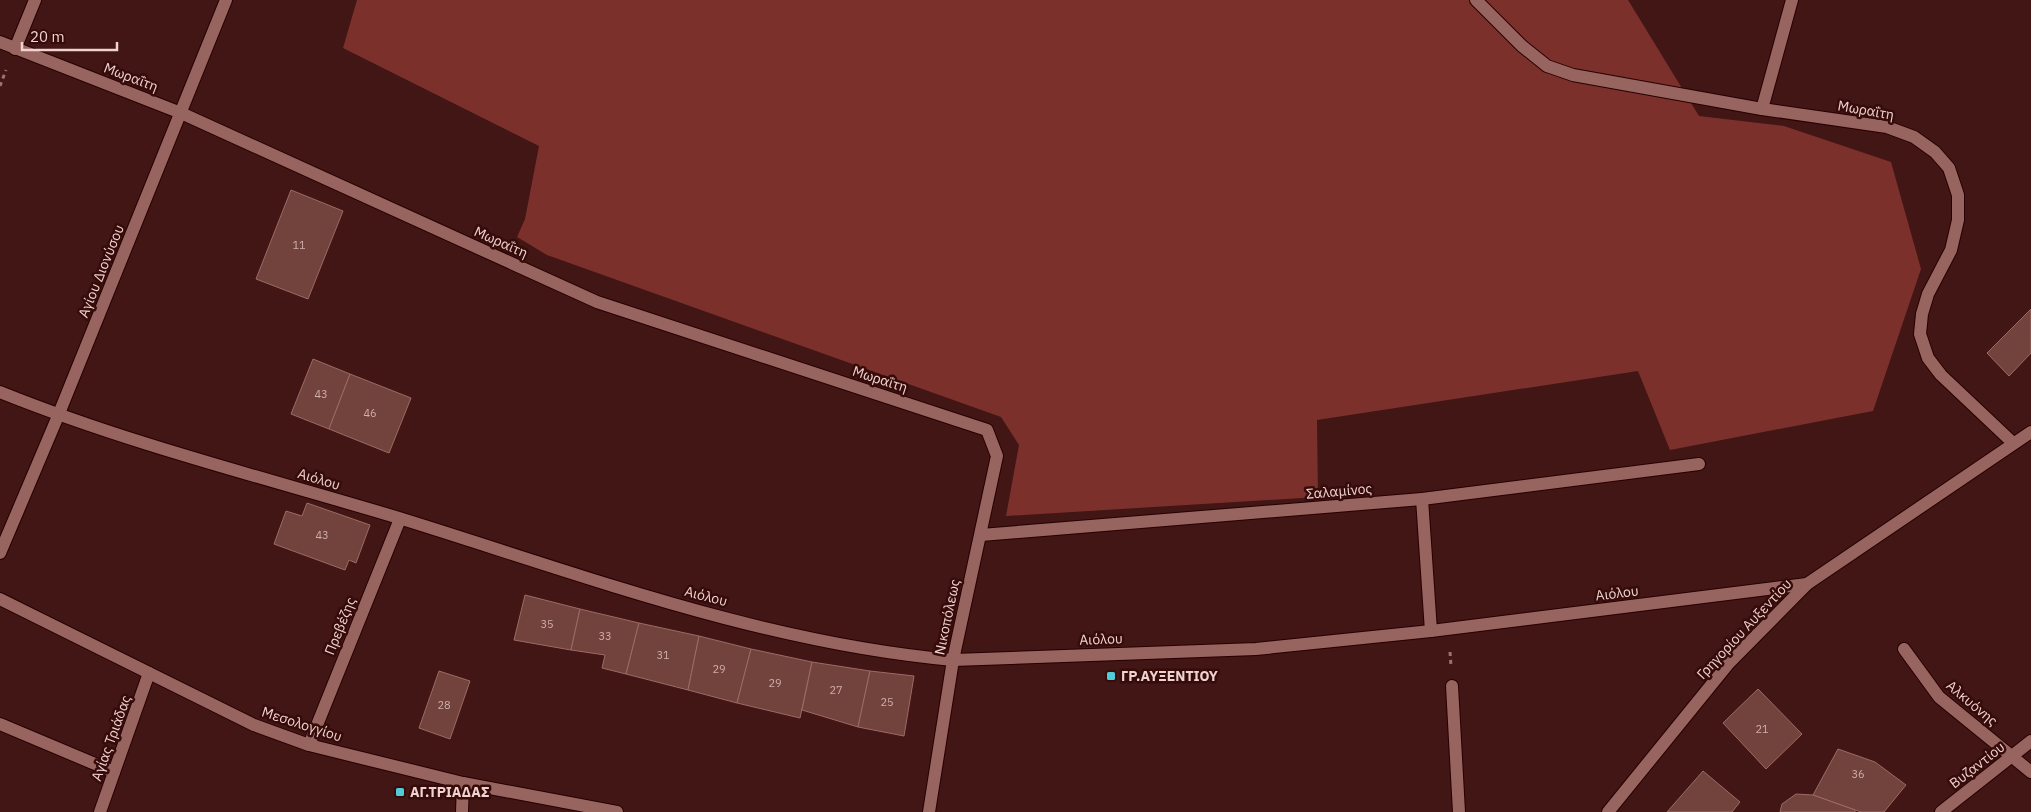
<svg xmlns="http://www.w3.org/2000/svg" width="2031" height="812" viewBox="0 0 2031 812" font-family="'IBM Plex Sans',sans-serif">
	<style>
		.green { fill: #7b302c }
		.building { fill: #72423d; stroke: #9e6a65 }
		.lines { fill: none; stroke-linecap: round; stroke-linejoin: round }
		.lane-casing { stroke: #260001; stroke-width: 14 }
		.street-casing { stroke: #260001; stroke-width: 14 }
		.secondary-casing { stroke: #260001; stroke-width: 14 }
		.path { stroke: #997572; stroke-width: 3; stroke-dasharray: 4 4; stroke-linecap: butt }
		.lane { stroke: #97645f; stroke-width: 12 }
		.street { stroke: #97645f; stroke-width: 12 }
		.secondary { stroke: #97645f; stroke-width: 12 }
		.poi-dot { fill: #52cbd9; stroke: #360c0b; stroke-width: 2 }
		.labels { text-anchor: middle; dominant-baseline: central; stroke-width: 5; stroke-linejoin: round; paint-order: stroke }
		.number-label { font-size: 11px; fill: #d0aeaa }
		.street-label { font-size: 14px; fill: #f0d2ce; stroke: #360c0b }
		.poi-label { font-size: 14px; font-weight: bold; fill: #f0d2ce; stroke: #360c0b; text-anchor: start }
	</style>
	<rect width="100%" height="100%" fill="#411614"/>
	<path class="green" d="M357,0h1271l71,116 85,10 107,36 30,107 -48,142 -203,39 -32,-79 -321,49 1,77 -312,19 13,-71 -18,-28 -454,-162 -30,-18 8,-18 14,-73 -196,-98z"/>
	<g class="building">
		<path d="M291,190l52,21 -35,88 -52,-20z"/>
		<path d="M2031,309v44l-22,23 -22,-23z"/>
		<path d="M313,359l37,15 -21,55 -38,-15z"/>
		<path d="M350,374l61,24 -22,55 -60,-24z"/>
		<path d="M307,503l63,22 -14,38 -7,-3 -4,10 -71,-26 12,-33 16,5z"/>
		<path d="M525,595l55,14 -9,41 -57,-10z"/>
		<path d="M580,609l59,14 -13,51 -24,-6 3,-13 -34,-5z"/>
		<path d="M639,623l60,13 -11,54 -62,-16z"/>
		<path d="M699,636l52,13 -14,54 -49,-13z"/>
		<path d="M751,649l61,13 -12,56 -63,-15z"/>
		<path d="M812,662l58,9 -12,56 -56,-17z"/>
		<path d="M439,671l31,10 -20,58 -31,-11z"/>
		<path d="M870,671l44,5 -10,60 -46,-9z"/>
		<path d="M1758,689l44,45 -36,35 -43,-46z"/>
		<path d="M1838,749l37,13 31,23 -22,27h-23l-48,-17z"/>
		<path d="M1703,771l37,31 -8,10h-65z"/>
		<path d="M1796,794l17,1 42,15v2h-75l2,-8z"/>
	</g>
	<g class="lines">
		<g class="lane-casing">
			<path id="lane" d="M1476,0l46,46 25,20 26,9 189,34"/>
		</g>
		<g class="street-casing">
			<g id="street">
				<path d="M1792,0l-30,109 125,18 27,10 21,15 14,16 9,27v25l-7,30 -23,44 -6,20 -2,20 8,24 13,17 72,68"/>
				<path d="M0,42l181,71 416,189 390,128 10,26 -44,204 -24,152"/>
				<path d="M15,49l20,-49"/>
				<path d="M0,392c129,52 266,86 399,126 181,56 363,125 554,142l303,-11 175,-18 376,-47"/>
				<path d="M1422,499l9,132"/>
				<path d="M981,535l441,-36 277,-35"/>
				<path d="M0,553l58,-137 168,-416"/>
				<path d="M1904,649l35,48 92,75"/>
				<path d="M1452,686l7,126"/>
				<path d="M0,724l114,48"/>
				<path d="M309,745l91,-226"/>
				<path d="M100,812l49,-139"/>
				<path d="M462,812l1,-29"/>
				<path d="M1941,812l90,-71"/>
			</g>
		</g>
		<g class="secondary-casing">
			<g id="secondary">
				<path d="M0,599l254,126 55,20 154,38 154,29"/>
				<path d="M1608,812l121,-149 78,-79 224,-152"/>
			</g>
		</g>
		<g class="path">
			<path d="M0,86l6,-16"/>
			<path d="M1450,652l1,14"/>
		</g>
		<use href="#lane" class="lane"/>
		<use href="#street" class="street"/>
		<use href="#secondary" class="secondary"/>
	</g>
	<g class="poi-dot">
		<rect x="1106" y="671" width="10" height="10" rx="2.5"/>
		<rect x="395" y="787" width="10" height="10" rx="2.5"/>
	</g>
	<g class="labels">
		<g class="number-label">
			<text x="299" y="245">11</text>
			<text x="321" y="394">43</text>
			<text x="370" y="413">46</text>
			<text x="322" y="535">43</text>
			<text x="547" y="624">35</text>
			<text x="605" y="636">33</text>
			<text x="663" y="655">31</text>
			<text x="719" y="669">29</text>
			<text x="775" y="683">29</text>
			<text x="836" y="690">27</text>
			<text x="887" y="702">25</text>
			<text x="444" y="705">28</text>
			<text x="1762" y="729">21</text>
			<text x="1858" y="774">36</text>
		</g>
		<g class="street-label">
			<text transform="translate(131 77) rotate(21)">Μωραΐτη</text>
			<text transform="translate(1866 110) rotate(10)">Μωραΐτη</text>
			<text transform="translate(501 242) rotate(24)">Μωραΐτη</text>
			<text transform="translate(101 271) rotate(-68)">Αγίου Διονύσου</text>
			<text transform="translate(880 379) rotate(18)">Μωραΐτη</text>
			<text transform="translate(319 479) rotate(17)">Αιόλου</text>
			<text transform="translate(1339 491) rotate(-5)">Σαλαμίνος</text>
			<text transform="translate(1617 593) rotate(-7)">Αιόλου</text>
			<text transform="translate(706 596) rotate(14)">Αιόλου</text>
			<text transform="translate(947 617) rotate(-78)">Νικοπόλεως</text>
			<text transform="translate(340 626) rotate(-68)">Πρεβέζης</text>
			<text transform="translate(1744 629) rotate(-47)">Γρηγορίου Αυξεντίου</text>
			<text transform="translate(1101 639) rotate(-2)">Αιόλου</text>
			<text transform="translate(1972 703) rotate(40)">Αλκυόνης</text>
			<text transform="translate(302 724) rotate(18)">Μεσολογγίου</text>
			<text transform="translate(111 738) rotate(-70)">Αγίας Τριάδας</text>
			<text transform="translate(1977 765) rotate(-38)">Βυζαντίου</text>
		</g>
		<g class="poi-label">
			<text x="1121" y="676">ΓΡ.ΑΥΞΕΝΤΙΟΥ</text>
			<text x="410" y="792">ΑΓ.ΤΡΙΑΔΑΣ</text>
		</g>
	</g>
	<path d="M22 42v8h95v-8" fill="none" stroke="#f0d2ce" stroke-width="2.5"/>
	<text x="30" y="42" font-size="15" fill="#f0d2ce" stroke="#360c0b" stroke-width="4" paint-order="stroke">20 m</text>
</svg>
